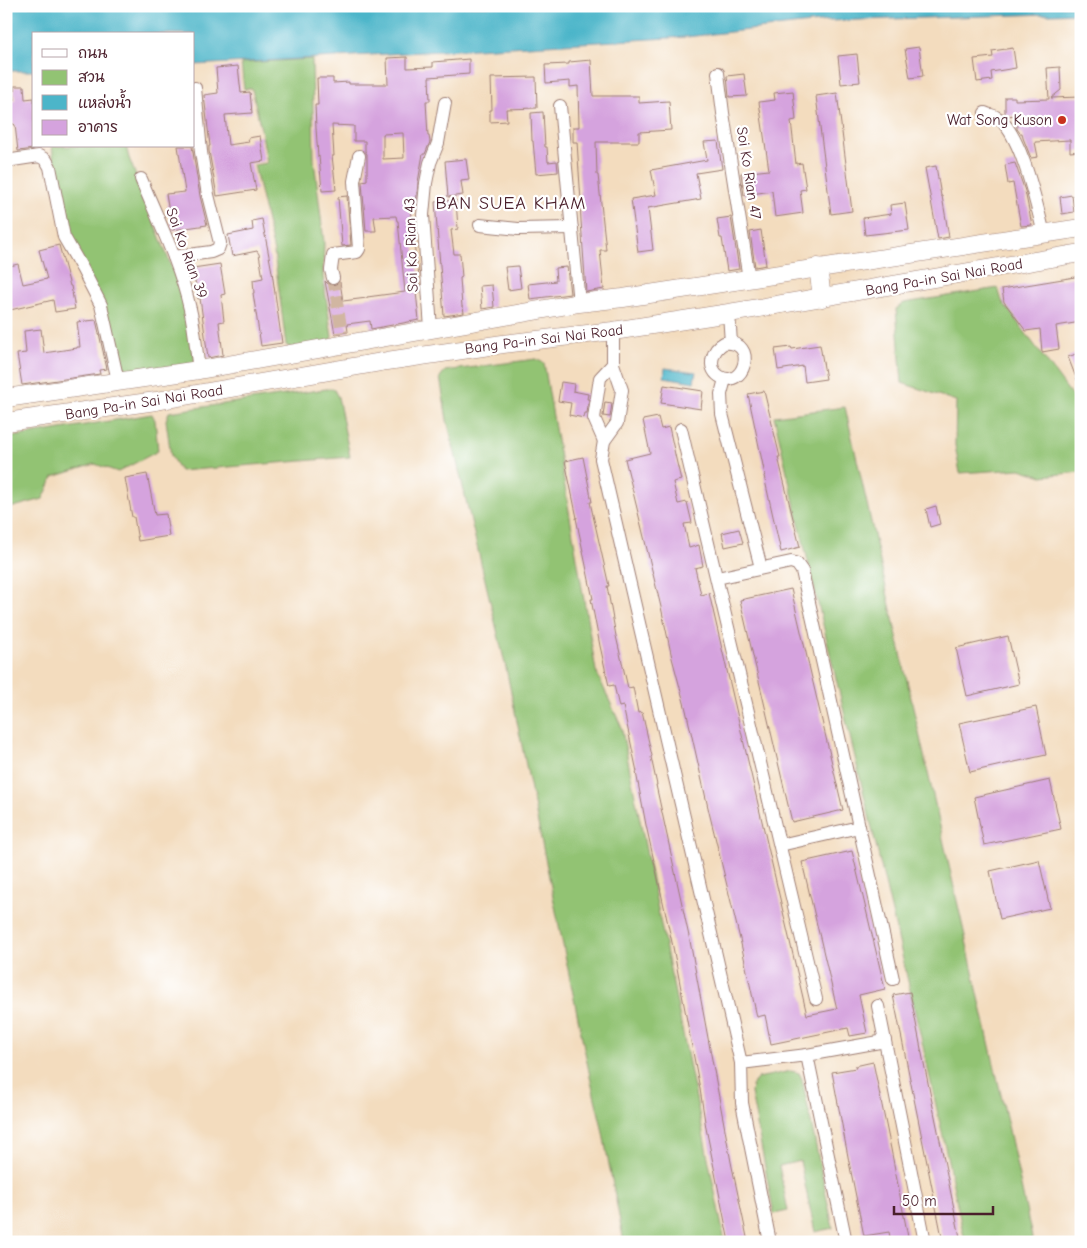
<svg xmlns="http://www.w3.org/2000/svg" width="1087" height="1248" viewBox="0 0 1087 1248" font-family="'Comic Neue','Playpen Sans Thai',sans-serif">
	<style>
		.green { fill: #92c373; stroke: #6e714f }
		.water { fill: #4cb5c9; stroke: #4b6a7a }
		.building { fill: #d5a3de; fill-rule: evenodd }
		.lines { fill: none; stroke-linecap: round; stroke-linejoin: round }
		.street-tunnel { stroke: #d1b6a1; stroke-width: 12; stroke-dasharray: 12 6; stroke-linecap: butt }
		.street-casing { stroke: #9e7e74; stroke-width: 14 }
		.secondary-casing { stroke: #9e7e74; stroke-width: 19 }
		.street { stroke: #fff; stroke-width: 12 }
		.secondary { stroke: #fff; stroke-width: 18 }
		.poi-dot { fill: #c8321e; stroke: #fff; stroke-width: 2 }
		.labels { text-anchor: middle; dominant-baseline: central; stroke-width: 4.5; stroke-linejoin: round; paint-order: stroke }
		.poi-label { font-size: 15px; fill: #4a1f2b; stroke: #fff; text-anchor: end }
		.street-label { font-size: 15px; fill: #4a1f2b; stroke: #fff }
		.quarter-label { font-size: 18px; letter-spacing: 1px; fill: #4a1f2b; stroke: #fff }
	</style>
	<rect width="100%" height="100%" fill="#fff"/>
	<filter id="ink" filterUnits="userSpaceOnUse"><feTurbulence type="fractalNoise" baseFrequency=".02" numOctaves="2"/><feDisplacementMap in="SourceGraphic" scale="10" xChannelSelector="R" yChannelSelector="G"/><feConvolveMatrix kernelMatrix="1 2 1 2 8 2 1 2 1" color-interpolation-filters="sRGB"/></filter>
	<filter id="wash" filterUnits="userSpaceOnUse"><feTurbulence type="fractalNoise" baseFrequency=".0096" numOctaves="4" result="noise"/><feDisplacementMap in="SourceGraphic" scale="20" xChannelSelector="R" yChannelSelector="G"/><feGaussianBlur stdDeviation="1.12" result="paint"/><feColorMatrix in="noise" values="0 0 0 0 0 0 0 0 0 0 0 0 0 0 0 0 0 1.4 0 .05"/><feComposite in="paint" operator="in"/></filter>
	<g filter="url(#wash)">
		<rect width="100%" height="100%" fill="#f3dcbe"/>
		<g class="green">
			<path d="M312,59l2,101 10,82 -1,35 9,60 -3,4 -38,7 -5,-3 -12,-93 -20,-87 13,-2 -5,-29 -10,-45h-8l-3,-26z"/>
			<path d="M52,146h74l3,12 57,146 10,56 -4,4 -67,10 -4,-3 -52,-133 -15,-75z"/>
			<path d="M998,288l4,13 79,107v64l-39,4 -22,-7 -60,4 -5,-28 1,-44 -54,-18 -6,-74 8,-6z"/>
			<path d="M536,359l8,4 52,308 25,55 104,516h-101l-23,-119 -9,-37 -86,-418 -59,-248 -7,-43 5,-6z"/>
			<path d="M333,388l5,9 12,60 -170,14 -9,-15 -5,-36 3,-8z"/>
			<path d="M845,407l164,723 24,112h-68c-56,-277 -128,-550 -191,-826z"/>
			<path d="M152,414l3,6 3,31 -40,21 -23,-8 -42,13 -10,22 -37,10v-71z"/>
			<path d="M791,1071l8,2 3,6 31,149 -18,4 -15,-71 -21,5 9,45 -14,3 -23,-121 1,-8 6,-7z"/>
		</g>
		<g class="water">
			<path d="M6,6h1075v7l-253,8 -142,16 -492,28v-31h-160v37h-28z"/>
			<path d="M665,368l31,4 -2,10 -30,-5z"/>
		</g>
		<g id="blocks">
			<g class="building">
				<path d="M919,47l4,29 -13,2 -5,-29z"/>
				<path d="M1013,48l3,20 -25,4 1,8 -15,2 -3,-23 19,-2 -1,-6z"/>
				<path d="M857,54l3,28 -19,2 -3,-28z"/>
				<path d="M407,57v11l26,-1v-5l36,-3v15l-40,3 1,24h-4l2,35h1l1,6 -5,12h-2l-5,28 -2,24h-5l4,46 2,15h1l2,25h-4l3,28 -48,9 -1,-8 -23,3 1,8 -13,2 -10,-53 3,3 3,2h4l5,-4 3,19 24,-3v-1l38,-5 -7,-71h-1l-1,-5 -22,1 2,14h-10l-4,-49v-1l5,-1v-26l-2,-3v-10h-11v-15l-22,-1 2,31h-2l4,34 -14,1 -3,-35 -1,1 -2,-29 -1,-23h3l-1,-27h16v5l16,-1v2h39l-1,-26zM403,133l1,25 -21,1v-25z"/>
				<path d="M591,60l2,36h46v7l30,-2 2,29 -32,2v10h-43l1,33h1l8,75h-6l4,39 -18,3 -5,-71 -1,-19 1,-1 -4,-59h-4v-15h6l-1,-41 -8,1v-6l-24,2 -1,-18 24,-1v-2z"/>
				<path d="M238,66l3,27 9,-1 2,21 -27,2 3,30 21,-3 -1,-4 12,-2 4,25 -13,2 5,27 -39,6 -8,-45v-5h1l-6,-51 14,-2 -2,-25z"/>
				<path d="M1060,67l1,23 -10,8 30,-1v54l-11,1v-12l-35,2 3,15 -7,1 -8,-20 -1,-5h-2l-3,-4v-14l-10,1 -2,-2v-17h10v3l34,-1 -2,-31z"/>
				<path d="M744,74l3,22 -18,1 -2,-21z"/>
				<path d="M536,77l1,31 -31,1 1,12 -17,1v-12h2l-1,-32z"/>
				<path d="M14,86h10l1,13 9,-1v51l-16,2 -3,-26 -1,-1h-8v-23l9,-1z"/>
				<path d="M793,91l3,29 -5,1 5,43 6,-1 4,26 -6,1 3,23 -28,4 -3,-26 -28,4 -3,-22 28,-3 -10,-68 16,-2 -1,-7z"/>
				<path d="M837,93l15,118 -21,3 -15,-118z"/>
				<path d="M543,112l2,35h2l1,15 9,-1 1,11 -22,2 -3,-33h-1l-1,-28z"/>
				<path d="M718,141l4,28 -26,4 5,26 -53,9 5,42 -15,2 -7,-53 25,-4 -5,-25 56,-10 -3,-18z"/>
				<path d="M178,146h14l8,50 7,29 -35,5 -6,-36 19,-2z"/>
				<path d="M466,159l3,21 -8,1 2,14 -15,2 -3,-36z"/>
				<path d="M1015,163l10,28 7,34 -11,1 -8,-43 -5,1 -3,-19z"/>
				<path d="M936,166l5,30h1l7,41 -11,2 -13,-71z"/>
				<path d="M1072,195l2,17 -12,2 -2,-17z"/>
				<path d="M347,196l4,49 -9,1 -4,-49z"/>
				<path d="M456,200l2,29 -7,1 3,24h6l2,23 -2,1 2,29h1l1,6 -20,3 -9,-114z"/>
				<path d="M905,203l4,27 -44,5 -2,-17 28,-4 -1,-9z"/>
				<path d="M731,217l8,52 -12,2 -5,-33h-2l-3,-19z"/>
				<path d="M262,219l10,53 10,71 -21,3 -8,-53h1l-1,-13 10,-2 -4,-24 -2,-3 -25,5 -4,-21 25,-5 -1,-9z"/>
				<path d="M761,230l5,35 -11,2 -5,-35z"/>
				<path d="M59,245l11,41h1l4,23 -20,3 -2,-12 -47,11v-44l12,-3 5,20 24,-5 -8,-29z"/>
				<path d="M220,264l5,30 -4,1 3,26 -5,1 4,33 -15,3 -8,-60 -2,1 -5,-31z"/>
				<path d="M518,266l3,22 -13,2 -3,-23z"/>
				<path d="M567,267l3,27 -40,5 -2,-15 28,-3 -1,-13z"/>
				<path d="M1081,276v46l-25,4 3,23 -17,3 -2,-23 -14,2 -22,-29 -2,-13z"/>
				<path d="M492,285l2,22 -12,2 -2,-23z"/>
				<path d="M96,320l11,49 -8,1 1,4 -78,11 -5,-31 9,-1 -2,-22 17,-2 3,24 33,-5v-1h3l-3,-25z"/>
				<path d="M820,345l6,34 -21,3 -2,-16 -25,4 -3,-21 16,-2 1,2z"/>
				<path d="M1081,352v36h-1l-12,-31z"/>
				<path d="M561,382l13,2 -1,7 15,3 -1,5h2l-2,14h-2l-1,5 -15,-3 2,-12 -13,-2z"/>
				<path d="M664,385l39,6 -2,18 -40,-6z"/>
				<path d="M764,391l16,66h-2l22,90 -19,5 -17,-76 1,-1 -17,-81z"/>
				<path d="M605,402l7,1 -2,14 -7,-1z"/>
				<path d="M658,417l3,12 8,-2 7,32 5,21 -8,2 5,22 9,-2 5,21 -8,1 5,24 10,-3 4,21 -8,2 6,27 8,-2 98,422 30,-6 -35,-147 50,-11 33,138 -26,6 8,38 -17,3 -2,-8 -77,16 -6,-29 -8,2 -17,-78 -31,-127 -23,-102 -14,-52 -11,-51 -36,-148 25,-6 -7,-33z"/>
				<path d="M583,457l9,45h-2l19,84h-2l9,50 12,52 5,-1 5,26 4,-1 10,44 -1,1 6,28h-1l34,156 41,221 17,80h-19l-23,-114 -6,-39 -27,-142 -27,-122 -10,-53h1l-14,-66 -4,1 -5,-22 -5,1 -9,-40 -9,-47h2l-17,-81h1l-12,-57z"/>
				<path d="M147,474l8,41 11,-1 3,22 -31,5 -4,-24h-2l-7,-39z"/>
				<path d="M936,506l4,18 -10,3 -4,-18z"/>
				<path d="M739,529l4,14 -18,4 -3,-14z"/>
				<path d="M791,589l52,221 -51,12 -52,-222z"/>
				<path d="M1008,636l11,48 -52,12 -11,-48z"/>
				<path d="M1036,707l10,48 -76,17 -11,-49z"/>
				<path d="M1050,780l11,49 -77,16 -10,-48z"/>
				<path d="M1039,860l11,48 -50,11 -10,-48z"/>
				<path d="M910,992l11,57 40,193h-18l-50,-247z"/>
				<path d="M873,1062l18,87 18,93h-18l-2,-10 -25,4 -15,-74 -17,-90 24,-4 -1,-2z"/>
			</g>
		</g>
	</g>
	<g filter="url(#ink)">
		<use href="#blocks" fill-opacity="0" stroke="#9e7e74" stroke-width="1"/>
		<g class="lines">
			<path class="street-tunnel" d="M333,278l9,55"/>
			<g class="street-casing">
				<g id="street">
					<path d="M718,73l5,40 26,166"/>
					<path d="M560,106l19,197"/>
					<path d="M985,113c4,2 8,2 11,4 25,13 41,90 48,117"/>
					<path d="M6,161l33,-5 7,4 4,7 14,70 19,33 18,35 17,76"/>
					<path d="M141,179c18,43 39,85 49,130 5,20 6,41 9,61"/>
					<path d="M480,225l38,4 54,-1"/>
					<path d="M174,257l37,-5 7,-3 2,-6 -12,-48 -7,-43 -6,-64"/>
					<path d="M333,278l-2,-8 2,-15 24,-3 2,-3 -5,-68 5,-25"/>
					<path d="M729,313l2,30"/>
					<path d="M431,329l-8,-114 3,-32 4,-20 8,-20 7,-40"/>
					<path d="M613,331v33l9,26 -5,33 -13,18 -3,18 140,604"/>
					<path d="M724,343c36,-3 19,49 -5,33 -13,-9 -6,-27 5,-33z"/>
					<path d="M725,379l-4,15 1,20 39,154"/>
					<path d="M681,429l135,570"/>
					<path d="M604,441l-10,-23 6,-40 13,-14"/>
					<path d="M717,578l74,-16 6,2 5,7 91,408"/>
					<path d="M780,845l79,-18"/>
					<path d="M878,1006l47,236"/>
					<path d="M807,1055l39,187"/>
					<path d="M770,1242l-28,-139 -1,-40 66,-8 78,-14"/>
				</g>
			</g>
			<g class="secondary-casing">
				<g id="secondary">
					<path d="M818,267l4,31"/>
					<path d="M6,398l193,-28 380,-67 44,-5 458,-70"/>
					<path d="M6,422l150,-21 231,-40 116,-17 110,-13 116,-18 352,-60"/>
				</g>
			</g>
			<use href="#street" class="street"/>
			<use href="#secondary" class="secondary"/>
		</g>
	</g>
	<circle class="poi-dot" cx="1062" cy="120" r="5"/>
	<g class="labels">
		<g class="poi-label">
			<text x="1052" y="120">Wat Song Kuson</text>
		</g>
		<g class="street-label">
			<text transform="translate(749 173) rotate(81)">Soi Ko Rian 47</text>
			<text transform="translate(411 245) rotate(-92)">Soi Ko Rian 43</text>
			<text transform="translate(187 253) rotate(70)">Soi Ko Rian 39</text>
			<text transform="translate(944 277) rotate(-10)">Bang Pa-in Sai Nai Road</text>
			<text transform="translate(544 339) rotate(-7)">Bang Pa-in Sai Nai Road</text>
			<text transform="translate(144 402) rotate(-9)">Bang Pa-in Sai Nai Road</text>
		</g>
		<g class="quarter-label">
			<text x="511" y="203">BAN SUEA KHAM</text>
		</g>
	</g>
	<rect width="1087" height="1248" fill="none" stroke="#fff" stroke-width="25"/>
	<rect x="32" y="32" width="162" height="115" fill="#ffffff" stroke="#b7a5aa"/>
	<rect x="42" y="49" width="25" height="8" fill="#ffffff" stroke="#b7a5aa"/>
	<text x="78" y="58" font-size="15" fill="#4a1f2b">ถนน</text>
	<rect x="42" y="70" width="25" height="15" fill="#92c373" stroke="#b7a5aa"/>
	<text x="78" y="82" font-size="15" fill="#4a1f2b">สวน</text>
	<rect x="42" y="95" width="25" height="15" fill="#4cb5c9" stroke="#b7a5aa"/>
	<text x="78" y="108" font-size="15" fill="#4a1f2b">แหล่งน้ำ</text>
	<rect x="42" y="120" width="25" height="15" fill="#d5a3de" stroke="#b7a5aa"/>
	<text x="78" y="132" font-size="15" fill="#4a1f2b">อาคาร</text>
	<path d="M894 1206v8h99v-8" fill="none" stroke="#4a1f2b" stroke-width="2.5"/>
	<text x="902" y="1206" font-size="15" fill="#4a1f2b" stroke="#ffffff" stroke-width="4" paint-order="stroke">50 m</text>
</svg>
